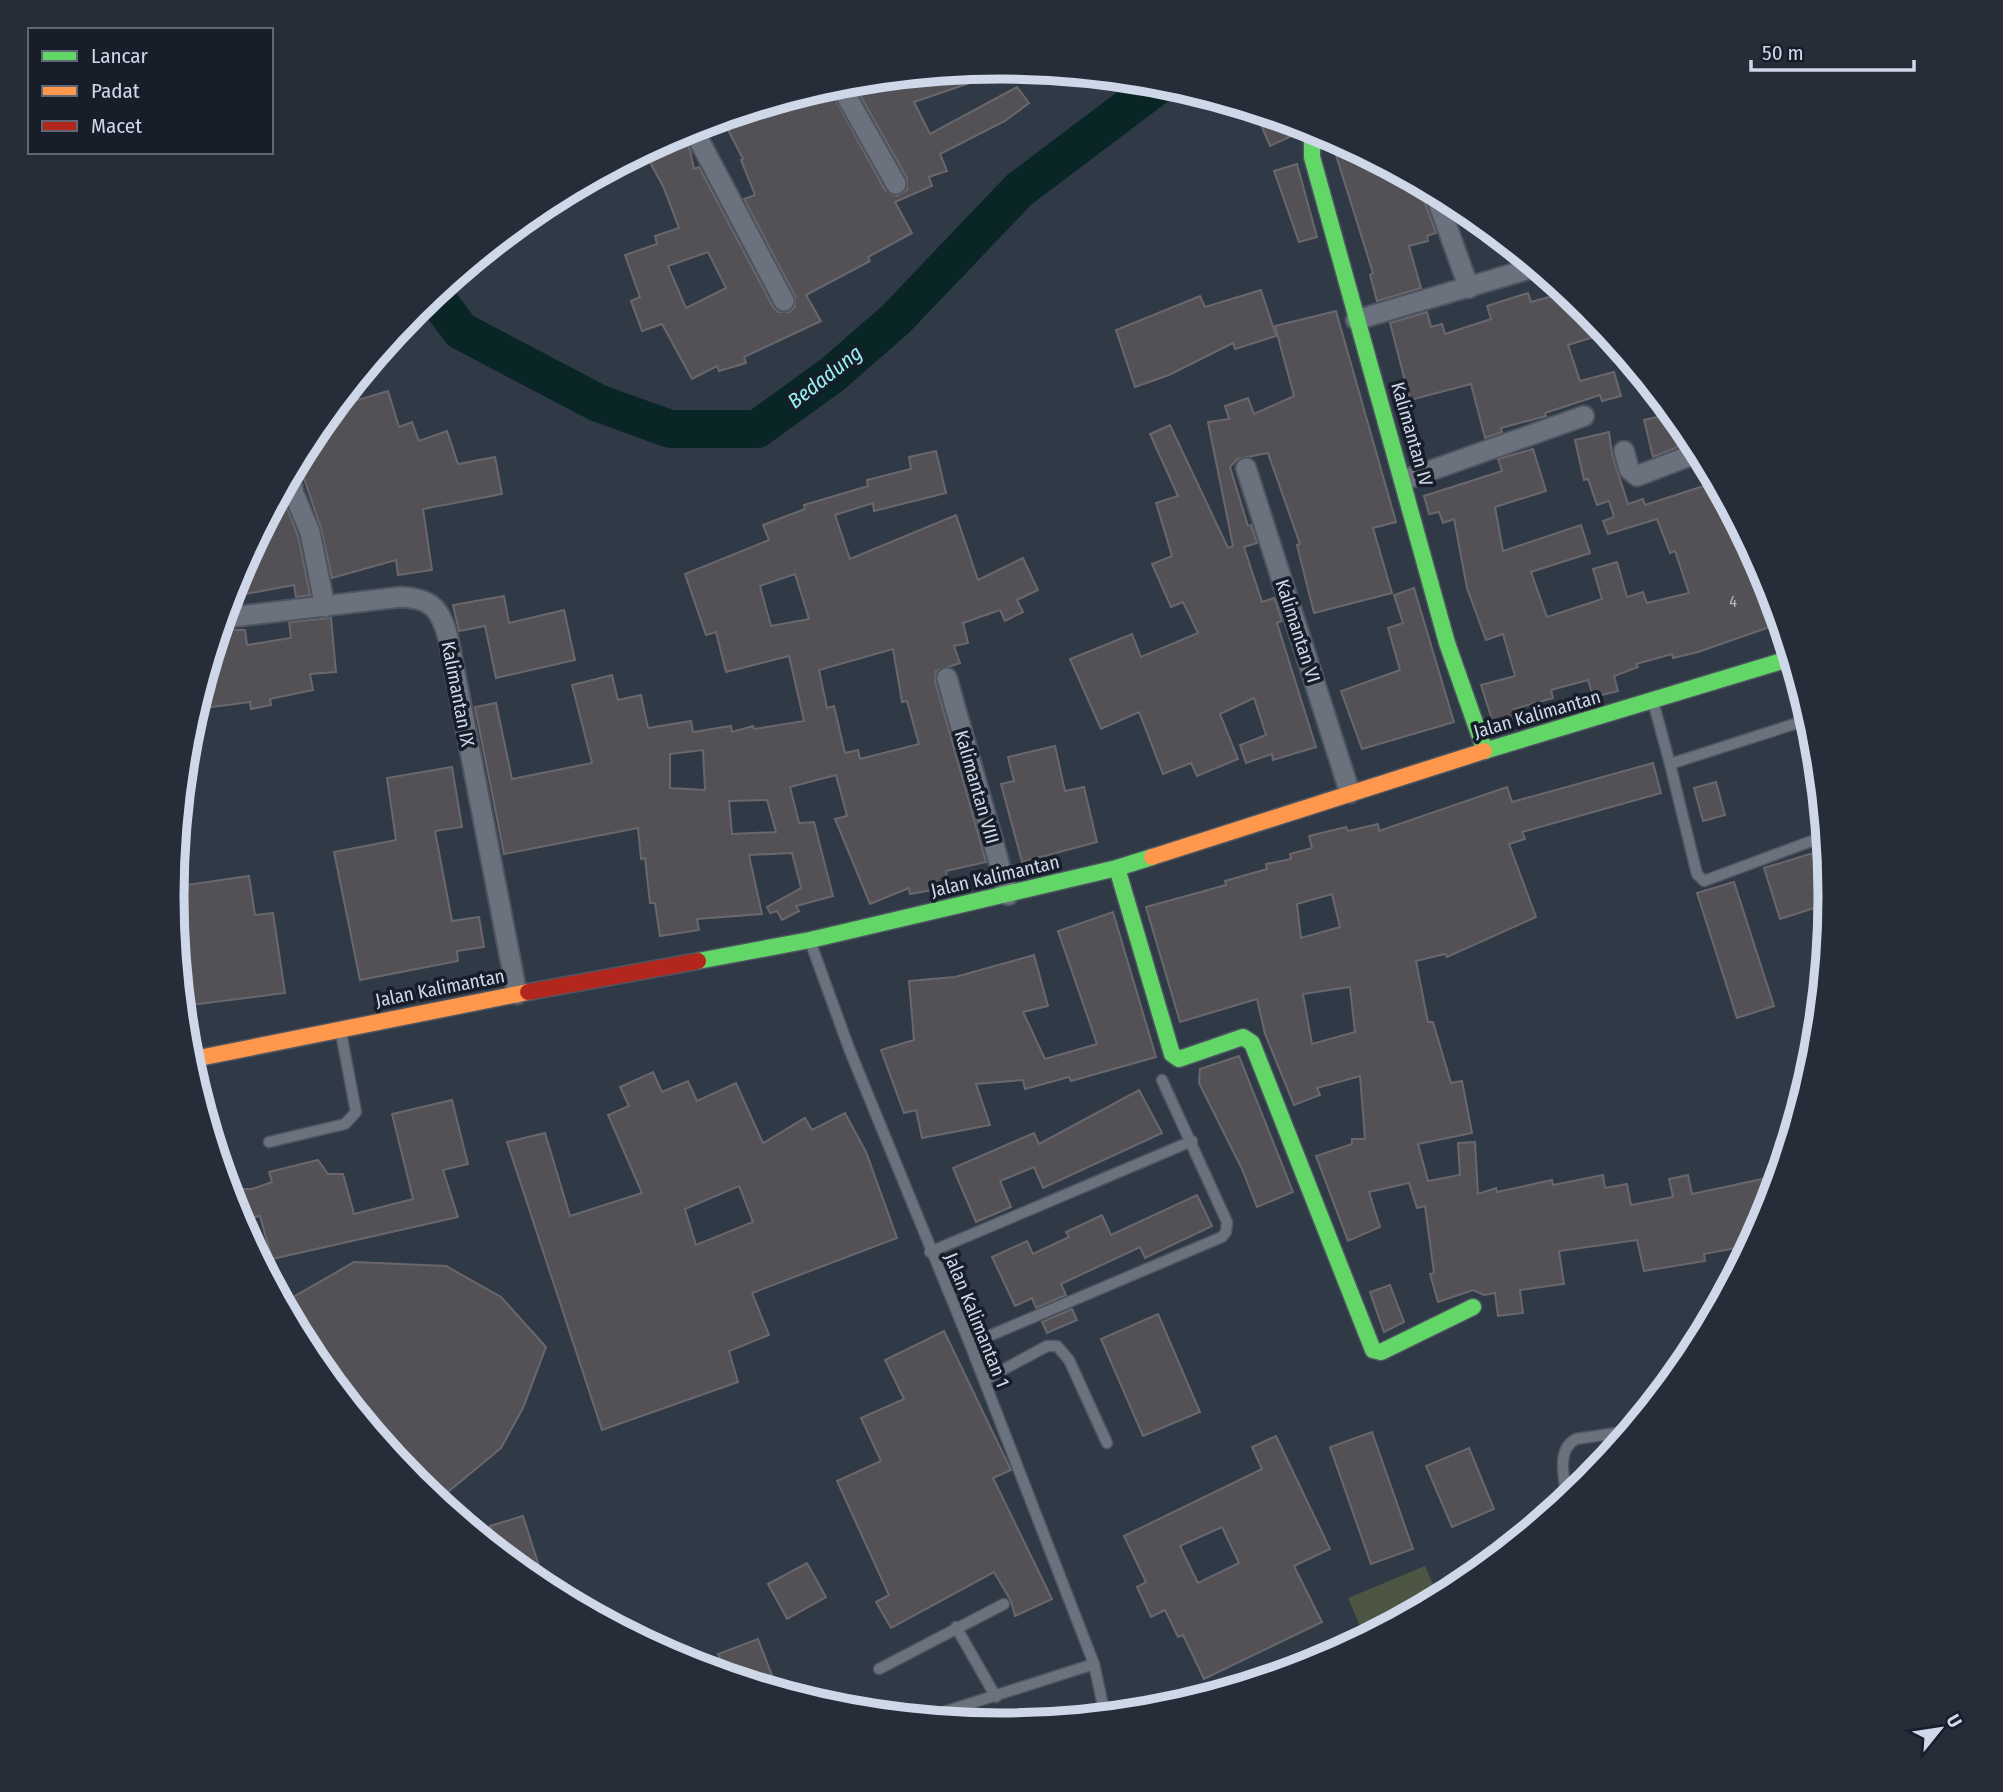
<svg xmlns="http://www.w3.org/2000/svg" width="2003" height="1792" viewBox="0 0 2003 1792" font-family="'Fira Sans Condensed',sans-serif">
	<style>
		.green { fill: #4d5642 }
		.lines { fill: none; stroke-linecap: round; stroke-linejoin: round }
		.river { stroke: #092526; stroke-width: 38 }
		.building { fill: #545156; stroke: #6a676c; stroke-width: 2; fill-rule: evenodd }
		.lane-casing { stroke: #4d5561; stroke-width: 13 }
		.street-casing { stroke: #4d5561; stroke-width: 23 }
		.fast-casing { stroke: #4d5561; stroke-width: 19 }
		.slow-casing { stroke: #4d5561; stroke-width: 19 }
		.jam-casing { stroke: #4d5561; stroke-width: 19 }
		.lane { stroke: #6c727d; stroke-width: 10 }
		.street { stroke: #6c727d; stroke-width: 19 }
		.fast { stroke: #63d668; stroke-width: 16 }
		.slow { stroke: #ff974d; stroke-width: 16 }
		.jam { stroke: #b3261e; stroke-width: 16 }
		.labels { text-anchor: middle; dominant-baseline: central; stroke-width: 7; stroke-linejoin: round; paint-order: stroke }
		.number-label { font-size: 16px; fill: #b0b6c4 }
		.street-label { font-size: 19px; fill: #ced8e8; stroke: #171e29 }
		.water-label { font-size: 21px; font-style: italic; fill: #97f2f2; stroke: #171e29 }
		.rim { fill: none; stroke: #ced8e8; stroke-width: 9 }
	</style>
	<rect width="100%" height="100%" fill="#303946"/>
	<path class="green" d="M1425,1566l14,32 -74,40 -17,-40z"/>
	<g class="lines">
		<path class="river" d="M433,294l28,37 137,72 72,26h87l76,-55 63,-55 123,-129 143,-108"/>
	</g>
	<g class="building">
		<path d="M994,67l2,7 -82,28 16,32 87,-47 12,16 -24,18 -65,33 7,17 -18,6 3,9 -37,16 17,31 -44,24 2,4 -64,34 15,26 -77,36 2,6 -27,8 -2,-5 -25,13 -30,-55 -20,7 -11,-30 9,-4 -15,-42 32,-11 -2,-8 24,-8 -16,-42 -15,-27 4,-2 -1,-10 30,-16 9,19 4,19 5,-2 74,140 5,5h11l6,-5v-11l-51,-97 11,-4 -14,-35 2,-1 -21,-41 106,-32 57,104 12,6 10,-6v-12l-55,-97zM708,252l18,36 -40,20 -18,-42z"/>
		<path d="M1270,115l33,10 -5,8 -28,13 -11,-26z"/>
		<path d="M1351,147l72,39 -1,9 14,38 -9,3 1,5 -19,5 12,42 -44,13 -7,-26 3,-2 -38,-121z"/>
		<path d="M1297,164l20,73 -18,5 -25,-71z"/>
		<path d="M1261,290l15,46 -41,13 -2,-6 -64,32 -34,12 -19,-57 84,-34 5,11z"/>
		<path d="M1567,292l21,18 19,23 -39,12 12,36 34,-9 7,24 -19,5 -2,-6 -55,18 1,3 -45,12 1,4 -17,6 -14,-54 -61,16 -20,-77 37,-11 4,15 11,-3 3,10 46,-15 -4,-13 41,-13 3,9z"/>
		<path d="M1336,311l60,211 -23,6 19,65 -78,20 -17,-68 3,-1 -32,-91 -31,6 -7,8 18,59 3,-1 6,18 -13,4 18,55 12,-4 3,7 5,16 -5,2 39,124 -43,13 -1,-6 -26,9 -6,-18 26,-10 -12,-37 -34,16 18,45 -41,17 -6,-13 -28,11 -24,-62 -38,17 -31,-70 62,-25 9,23 57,-24 -15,-31 -12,5 -19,-43 20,-8 -16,-53 22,-7 -28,-62 20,-9 58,123 5,-2 -25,-124 21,-3 -4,-13 23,-8 6,16 40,-18 -19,-70z"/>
		<path d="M388,391l11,36 13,-5 7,19 28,-10 11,33 37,-7 7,37 -79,15 9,61 -34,5 -2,-15 -64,18 -11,-50 -19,-55 -6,-8 16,-30 22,-28z"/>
		<path d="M1673,413l15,18 -8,2 3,12 -30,12 -9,-37z"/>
		<path d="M1609,432l3,22 16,50 15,-5 2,6 71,-23 52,97 13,44 -83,29 -25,6 -1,-4 -36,10 2,3 -24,9 4,15 -25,6 -5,-17 -37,10 2,8 -39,11 3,10 -23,7 -13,-41 34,-9 -12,-42 -17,6 -19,-52 -13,-69 -11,4 -4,-11 -10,2 -5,-18 78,-25 -4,-12 35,-10 13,42 -51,16 8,44 78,-26 9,28 -59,19 16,45 55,-18 -9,-30 24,-7 10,35 16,-5 4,11 42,-10 -14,-42 -5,2 -13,-34 -49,15 -5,-13 11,-4 -5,-16 -12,4 -9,-26 -4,1 -9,-40z"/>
		<path d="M936,451l10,42 -72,18 -1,-8 -38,12 15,44 106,-44 22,65 45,-22 15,32 -21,10 6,12 -18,9 -5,-11 -37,13 5,20 -14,3 6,17 -24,8 -1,10 51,181 -40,9 3,16 -39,7 -1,-6 -39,16 -35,-85 12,-3 -11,-41 -46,12 9,36 15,-1 19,74 -37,10 3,5 -17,9 -5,-9 -7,2 -3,-6 34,-19 -9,-35 -43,2 13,59 -65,5 2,11 -39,6 -5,-33h-5l-5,-45 -4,1 -3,-31 -134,26 -29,-147 21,-4 16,76 80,-16 -20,-78 40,-10 6,25 23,-5 7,33 43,-7 2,11 38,-6 1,6 21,-6 1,3 50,-8 -15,-65 -63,16 -10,-40 -10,3 -21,-61 84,-34 -6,-15 42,-16 -1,-4 64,-19 -1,-6 44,-11 -2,-12zM795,574l14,45 -38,7 -11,-40zM893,649l9,53 5,-1 12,43 -59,15 -2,-9 -13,3 -11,-47 -7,2 -8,-38zM703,750l2,40 -35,-2v-34zM767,800l9,32 -44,2 -3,-33z"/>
		<path d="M281,493l17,43 12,59 -14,2 -2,-12 -59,11 1,8 -9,1 8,-27z"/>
		<path d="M1414,588l40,134 -92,27 -21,-58 59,-21 -12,-42 15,-5 -9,-28z"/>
		<path d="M504,596l5,27 55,-13 11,50 -79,18 -11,-52 -26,5 -6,-26z"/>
		<path d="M331,618l5,54 -26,2 3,16 -43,9 1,6 -20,4 -1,-7 -54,7 24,-79h25l2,15 44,-7 -2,-16z"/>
		<path d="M1055,746l10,45 19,-4 13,55 -75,20 -21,-78 13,-3 -6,-24z"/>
		<path d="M1653,763l8,30 -139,39 3,7 -16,5 27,73 -89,40 -2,-3 -29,7 12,61h5l18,61 11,-2 10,52 -54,11 10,37 32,-6 -2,-32 17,-1 3,52 18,-6 1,4 55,-12 1,5 50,-10 2,13 22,-4 4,21 42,-8 -4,-18 19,-4 4,19 75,-16 4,26 -16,3 4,22 -8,16 -47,9 1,7 -61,10 -7,-31 -78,11 5,33 -44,6 3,23 -25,3 -3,-23 -11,2 -11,-5 -35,12 -8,-28 4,-1 -9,-67 -8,2 -8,-25 -40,9 11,35 -32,14 -32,-85 36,-12v-5h13l-5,-63 -43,12 3,7 -26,10 -29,-71 -8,-35 -77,23 -34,-115 80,-22 -1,-4 42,-12 -1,-5 25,-5 -1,-5 22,-6 -3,-12 37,-9 2,4 30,-7 1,7 128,-44 5,15zM1332,894l8,33 -39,11 -4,-34zM1350,987l5,45 -43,12 -9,-50z"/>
		<path d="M452,767l10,60 -27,4 17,90 27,-4 5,30 -27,4 1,10 -98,19 -26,-128 62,-12 -9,-62z"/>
		<path d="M1716,782l9,33 -22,6 -9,-33z"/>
		<path d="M1826,849l4,54 -50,16 -16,-51z"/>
		<path d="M249,876l6,39 18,-2 12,80 -102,13 -10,-119z"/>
		<path d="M1734,882l40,124 -37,12 -40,-125z"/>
		<path d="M1113,912l43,145 -85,24 -2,-4 -44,12 -2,-9 -47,4 14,41 -68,13 -6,-28 -12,3 -23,-63 33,-10 -5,-59 46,-4 79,-22 14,51 -25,6 22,47 52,-15 -39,-113z"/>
		<path d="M1239,1056l54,136 -36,15 -15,-38 -43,-86 1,-14z"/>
		<path d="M653,1072l9,20 26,-11 9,20 39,-18 27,60 42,-25 7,12 33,-17 21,39 31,86 -145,55 17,42 -40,16 9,31 -136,48 -95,-288 38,-9 25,83 72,-23 -34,-78 21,-9 -9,-19zM739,1186l14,36 -57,23 -11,-36z"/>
		<path d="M1139,1090l23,43 -119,55 -9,-21 -34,14 11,26 -35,15 -23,-54 81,-35 5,11z"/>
		<path d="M452,1100l16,64 -25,6 15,47 -186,42 -12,-43 -21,4 -11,-31h24l20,-7 -3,-10 49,-12 10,14h15l11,40 59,-15 -21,-85z"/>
		<path d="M1197,1195l15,31 -67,32 -5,-11 -79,37 5,11 -30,13 -4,-10 -17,8 -23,-49 35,-16 6,13 36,-17 -3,-5 36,-17 9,20z"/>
		<path d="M354,1262l92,4 55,31 45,50 -23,61 -22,40 -52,43 -20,3 -14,-12 -103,-125 -29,-54z"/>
		<path d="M1390,1285l14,37 -20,10 -14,-40z"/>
		<path d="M1072,1309l5,11 -30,13 -5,-11z"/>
		<path d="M1158,1314l42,98 -57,24 -42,-97z"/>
		<path d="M944,1331l65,135 2,4 -18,8 59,121 -37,17 -4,-15 -17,-29 -103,56 -15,-26 13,-7 -52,-114 44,-20 -20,-43 43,-19 -19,-39z"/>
		<path d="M1372,1432l41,117 -42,15 -41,-117z"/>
		<path d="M1276,1436l54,113 -36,17 28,56 -118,57 -21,-44 -5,2 -13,-27 -14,7 -14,-30 9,-5 -22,-46 138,-67 -10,-22zM1222,1527l17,36 -41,20 -18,-37z"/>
		<path d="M1469,1448l25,61 -42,18 -26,-61z"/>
		<path d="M523,1516l23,72 -49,-38 -7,-24z"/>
		<path d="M807,1563l19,34 -39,22 -19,-35z"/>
		<path d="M758,1639l20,52 -52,-16 -8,-21z"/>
	</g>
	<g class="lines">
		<g class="lane-casing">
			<g id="lane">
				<path d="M1654,705l16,59 140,-45"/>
				<path d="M1670,764l27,110 7,7 121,-45"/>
				<path d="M810,941l40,110 120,293 124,320 11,51"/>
				<path d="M269,1142l76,-18 11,-12 -15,-79"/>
				<path d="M930,1252l262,-111"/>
				<path d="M970,1344l252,-107 4,-5 1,-10 -65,-142"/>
				<path d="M984,1380l63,-34h10l12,14 38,83"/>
				<path d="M1567,1500c-2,-19 -12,-50 9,-61l54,-8"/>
				<path d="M956,1627l40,70"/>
				<path d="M879,1669l125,-65"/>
				<path d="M1104,1710l46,-9 60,-6"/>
				<path d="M925,1718l169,-54"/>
			</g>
		</g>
		<g class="street-casing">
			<g id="street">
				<path d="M839,83l57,101"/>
				<path d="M692,127l92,174"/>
				<path d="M1434,191l35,97"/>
				<path d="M1356,320l180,-53"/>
				<path d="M1624,451l5,18 8,7 63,-24"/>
				<path d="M1246,468l104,325"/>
				<path d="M290,476l4,18 16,38 15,75"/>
				<path d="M1404,480l180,-64"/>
				<path d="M223,618l177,-21c31,1 40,11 48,40l69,357"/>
				<path d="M947,678l61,217"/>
			</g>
		</g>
		<g class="fast-casing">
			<g id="fast">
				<path d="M1321,130l-9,10v17l135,486 38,108"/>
				<path d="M1484,751l308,-93"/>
				<path d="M1117,868l55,186 7,5 64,-22 9,6 121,307 8,2 92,-45"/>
				<path d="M698,961l112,-21 307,-72 35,-11"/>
			</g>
		</g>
		<g class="slow-casing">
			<g id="slow">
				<path d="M1152,857l332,-106"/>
				<path d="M189,1060l339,-68"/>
			</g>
		</g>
		<g class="jam-casing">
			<path id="jam" d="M528,992l170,-31"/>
		</g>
		<use href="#lane" class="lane"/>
		<use href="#street" class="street"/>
		<use href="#fast" class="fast"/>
		<use href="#slow" class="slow"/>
		<use href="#jam" class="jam"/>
	</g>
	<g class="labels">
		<g class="number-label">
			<text x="1733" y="601">4</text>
		</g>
		<g class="street-label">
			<text transform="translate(1412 434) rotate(74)">Kalimantan IV</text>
			<text transform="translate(1298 631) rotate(72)">Kalimantan VI</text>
			<text transform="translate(458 694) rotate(79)">Kalimantan IX</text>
			<text transform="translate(1537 714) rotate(-16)">Jalan Kalimantan</text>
			<text transform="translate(977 787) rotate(74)">Kalimantan VIII</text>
			<text transform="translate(995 876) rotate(-13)">Jalan Kalimantan</text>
			<text transform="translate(440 988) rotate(-11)">Jalan Kalimantan</text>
			<text transform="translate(977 1320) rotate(68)">Jalan Kalimantan 1</text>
		</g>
		<g class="water-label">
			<text transform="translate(825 377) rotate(-38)">Bedadung</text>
		</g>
	</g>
	<path d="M0 0H2003V1792H0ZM184 896a817 817 0 1 1 1634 0a817 817 0 1 1-1634 0Z" fill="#262d38" fill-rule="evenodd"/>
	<path class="rim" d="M184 896a817 817 0 1 1 1634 0a817 817 0 1 1-1634 0Z"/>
	<rect x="28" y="28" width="245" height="126" fill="#171e29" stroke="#606875" stroke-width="2"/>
	<rect x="42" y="51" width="35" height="10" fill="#63d668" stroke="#606875" stroke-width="2"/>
	<text x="91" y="63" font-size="21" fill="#ced8e8">Lancar</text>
	<rect x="42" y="86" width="35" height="10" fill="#ff974d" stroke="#606875" stroke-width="2"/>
	<text x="91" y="98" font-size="21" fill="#ced8e8">Padat</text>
	<rect x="42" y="121" width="35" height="10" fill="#b3261e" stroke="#606875" stroke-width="2"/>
	<text x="91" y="133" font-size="21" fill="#ced8e8">Macet</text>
	<g transform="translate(1940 1729) rotate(60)" stroke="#171e29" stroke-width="5" paint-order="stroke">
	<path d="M0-5L12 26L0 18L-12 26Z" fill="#ced8e8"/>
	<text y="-10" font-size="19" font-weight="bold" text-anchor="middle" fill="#ced8e8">U</text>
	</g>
	<path d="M1751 60v10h163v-10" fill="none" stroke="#ced8e8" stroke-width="3.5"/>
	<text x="1762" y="60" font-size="21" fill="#ced8e8" stroke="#171e29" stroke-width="5" paint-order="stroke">50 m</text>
</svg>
